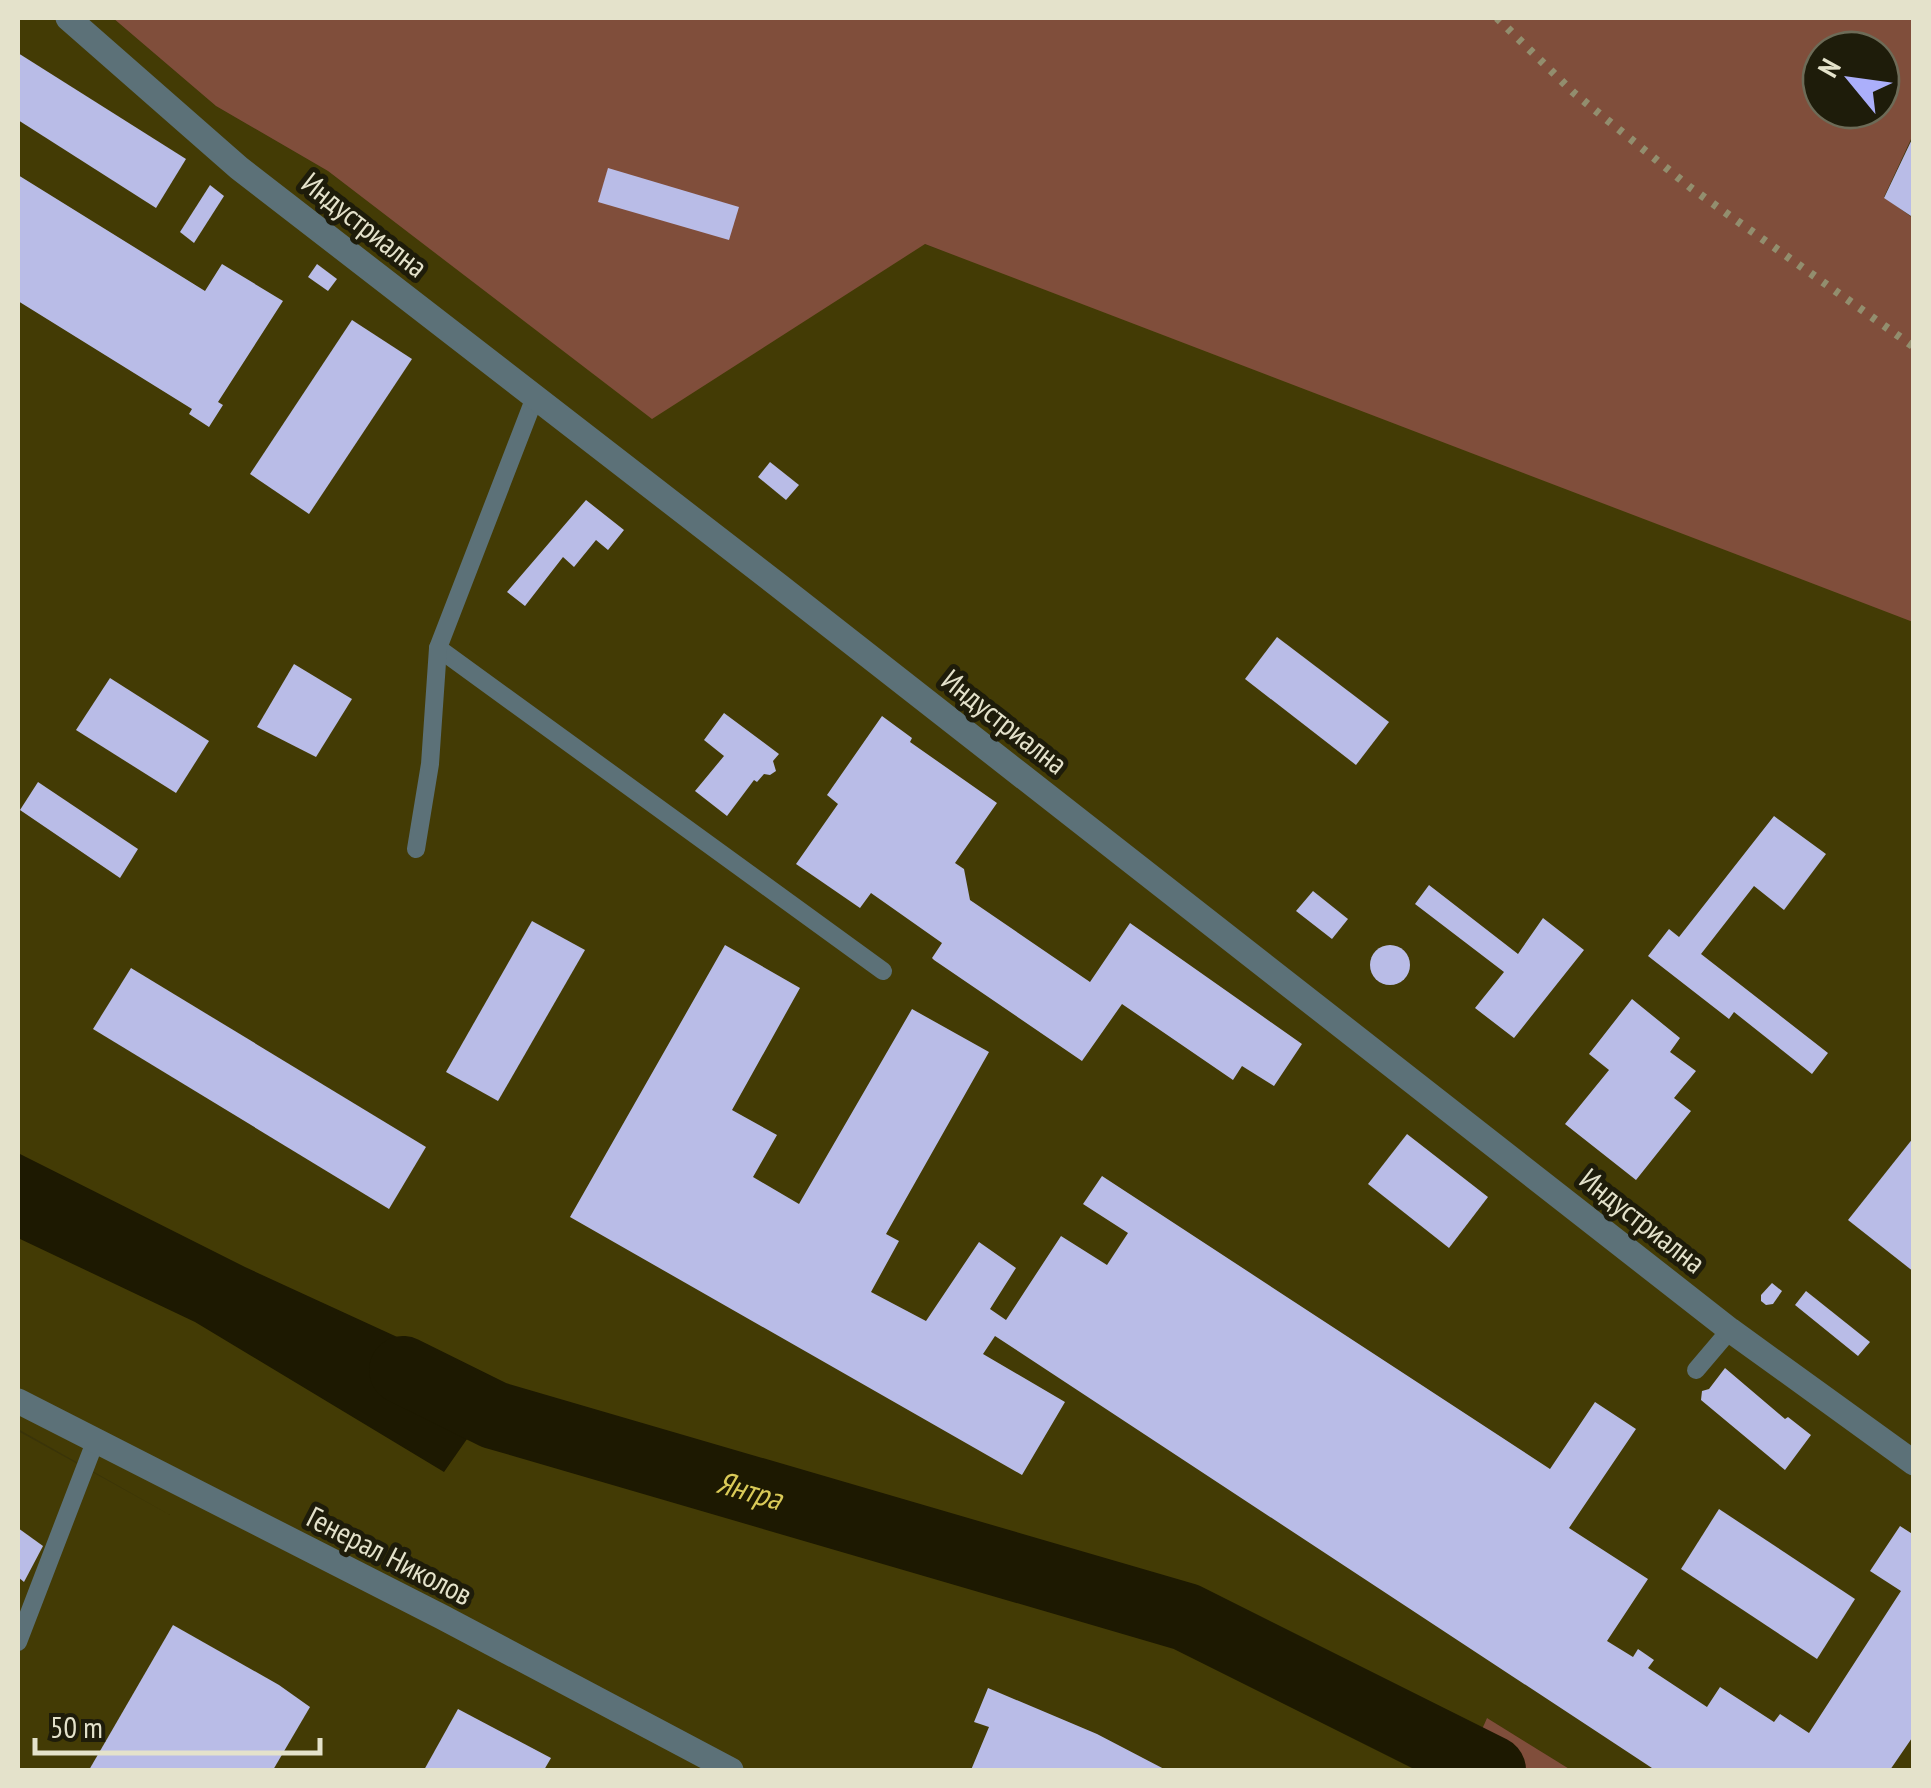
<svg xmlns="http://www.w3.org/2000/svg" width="1931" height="1788" viewBox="0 0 1931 1788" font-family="'PT Sans Narrow',sans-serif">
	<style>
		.built { fill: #433b05 }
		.green { fill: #804e3b; fill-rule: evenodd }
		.water { fill: #1d1901 }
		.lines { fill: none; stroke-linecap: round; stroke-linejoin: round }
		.river { stroke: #1d1901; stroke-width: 68 }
		.building { fill: #b9bce7 }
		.service { stroke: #5c7178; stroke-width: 18 }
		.minor { stroke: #5c7178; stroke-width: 25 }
		.tertiary { stroke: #5c7178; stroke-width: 25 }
		.rail { stroke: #928e6e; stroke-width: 8; stroke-dasharray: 5 10; stroke-linecap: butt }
		.labels { text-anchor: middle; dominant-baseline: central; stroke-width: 10; stroke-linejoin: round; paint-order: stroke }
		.street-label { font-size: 30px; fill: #e4e2cb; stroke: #1e1c0a }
		.water-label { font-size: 32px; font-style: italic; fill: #daca58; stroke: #1e1c0a }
	</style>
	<rect width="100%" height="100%" fill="#3a3409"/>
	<path class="built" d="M18,18h95l103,88 112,65 324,247 272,-174 367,133 622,244v1149h-342l-84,-52 -23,52h-1446v-339l152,84 -152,-86z"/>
	<g class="green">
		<path d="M113,18h1800v117l-29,62 29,21v404l-988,-378 -273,175 -324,-248 -112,-65zM1821,50h60v60h-60z"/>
		<path d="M1487,1718l84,52h-107z"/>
	</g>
	<path class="water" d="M18,1153l227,114 259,119 -60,86 -249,-150 -177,-84z"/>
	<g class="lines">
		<path class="river" id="s1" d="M403,1370l91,45 692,202 306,153"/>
	</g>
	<g class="building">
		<path d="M18,53l168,106 -30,49 -138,-88z"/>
		<path d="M1914,135v83l-30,-20z"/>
		<path d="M608,168l131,39 -10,33 -131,-38z"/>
		<path d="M18,175l187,116 17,-27 61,37 -65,101 5,3 -14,22 -20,-13 3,-5 -174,-108z"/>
		<path d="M210,185l14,11 -30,47 -14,-11z"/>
		<path d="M317,264l20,15 -9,12 -20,-14z"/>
		<path d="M352,320l60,39 -103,155 -59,-40z"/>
		<path d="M770,462l29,23 -13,15 -28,-23z"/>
		<path d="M586,500l38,30 -16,20 -12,-10 -22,27 -11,-10 -38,49 -18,-14z"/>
		<path d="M1277,637l112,85 -33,43 -111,-86z"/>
		<path d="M294,664l58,35 -36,58 -59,-30z"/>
		<path d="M110,678l99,63 -33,52 -100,-63z"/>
		<path d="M724,713l55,41 -6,7 3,10 -6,4 -6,-1 -7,8 -3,-2 -27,36 -32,-25 29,-35 -20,-16z"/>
		<path d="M882,716l30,22 -2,4 87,61 -42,60 9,6 6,31 120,82 40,-59 172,121 -28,42 -32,-20 -9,14 -111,-76 -40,57 -148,-101 -2,-2 10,-15 -71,-50 -11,15 -64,-44 42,-60 -11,-9z"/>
		<path d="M38,782l100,67 -18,29 -100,-68z"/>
		<path d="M1774,816l52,38 -42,56 -30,-24 -53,68 127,99 -16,21 -78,-62 -5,7 -81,-63 21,-27 10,8z"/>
		<path d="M1429,885l89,69 25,-36 41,32 -70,88 -39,-30 29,-36 -89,-68z"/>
		<path d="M1313,891l35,28 -16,20 -36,-28z"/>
		<path d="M532,921l53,29 -87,151 -52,-29z"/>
		<path d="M725,945l75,43 -68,122 45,25 -24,42 46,27 113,-195 77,43 -103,182 13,7 -28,51 55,29 53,-79 37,26 -26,41 16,11 55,-84 46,29 21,-32 -45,-29 19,-28 448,293 45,-67 41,27 -67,99 79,51 -41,62 26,16 5,-8 16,11 -6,8 59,39 13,-20 54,35 6,-8 29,19 92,-142 -31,-20 30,-45 14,9v200l-24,35h-235l-660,-434 -12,18 82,48 -43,73 -452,-258z"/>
		<circle cx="1390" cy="965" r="20"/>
		<path d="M131,968l295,179 -37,62 -296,-180z"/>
		<path d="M1632,999l48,39 -10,14 26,19 -22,27 17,13 -55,69 -71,-56 44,-54 -20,-16z"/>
		<path d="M1407,1134l81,63 -39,51 -81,-64z"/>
		<path d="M1914,1137v135l-66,-52z"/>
		<path d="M1772,1283l10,8 -9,13 -7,1 -5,-4v-6z"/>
		<path d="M1806,1291l64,51 -12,14 -63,-51z"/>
		<path d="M1725,1368l60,51 3,-2 23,18 -26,35 -84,-70 1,-9 7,-2z"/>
		<path d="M1719,1509l136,90 -38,60 -136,-90z"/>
		<path d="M18,1528l25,18 -19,36 -6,-5z"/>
		<path d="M173,1625l106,60 31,22 -37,63h-184z"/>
		<path d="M988,1688l109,46 69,36h-195l18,-43 -15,-5z"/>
		<path d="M458,1709l93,49 -7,12h-120z"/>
	</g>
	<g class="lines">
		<g class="service">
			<path d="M438,648l445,323"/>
			<path d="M416,849l14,-85 8,-116 97,-251"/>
			<path d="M1696,1370l34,-40"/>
			<path d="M18,1642l77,-200"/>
		</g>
		<path class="minor" d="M68,18l171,150 539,417 952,745 184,133"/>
		<path class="tertiary" d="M18,1401l424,216 289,153"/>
		<path class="rail" d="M1497,18l77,75 117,95 223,159"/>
	</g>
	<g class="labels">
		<g class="street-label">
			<text transform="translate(365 224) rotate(38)">Индустриална</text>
			<text transform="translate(1005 721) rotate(38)">Индустриална</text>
			<text transform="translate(1643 1220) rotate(38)">Индустриална</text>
			<text transform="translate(390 1555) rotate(27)">Генерал Николов</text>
		</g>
		<g class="water-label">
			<text stroke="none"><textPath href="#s1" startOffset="368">Янтра</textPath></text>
		</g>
	</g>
	<rect width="1931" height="1788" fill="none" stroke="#e4e2cb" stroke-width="40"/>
	<g transform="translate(1851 80) rotate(299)"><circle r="48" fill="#1e1c0a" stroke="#6d6b57" stroke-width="2.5"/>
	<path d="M0-8L18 38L0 25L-18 38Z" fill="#abaffb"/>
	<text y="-15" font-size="28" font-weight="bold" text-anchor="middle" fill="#e4e2cb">N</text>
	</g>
	<path d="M35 1738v15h285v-15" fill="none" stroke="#e4e2cb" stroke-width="5"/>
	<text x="50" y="1738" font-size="30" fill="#e4e2cb" stroke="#1e1c0a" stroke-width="8" paint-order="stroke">50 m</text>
</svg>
